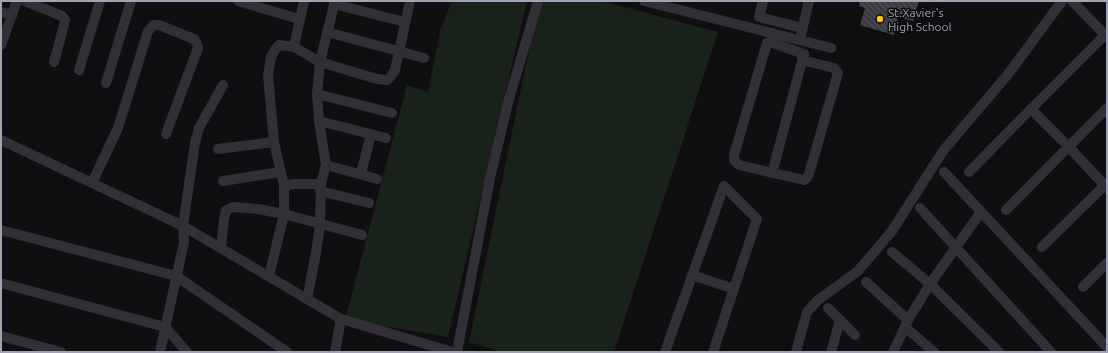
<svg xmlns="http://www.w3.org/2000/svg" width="1108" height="353" viewBox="0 0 1108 353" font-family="Ubuntu,sans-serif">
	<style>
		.green { fill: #19211b }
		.building { fill: url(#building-back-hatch) }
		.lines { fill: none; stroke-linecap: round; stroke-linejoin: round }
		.minor { stroke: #303036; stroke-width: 10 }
		.poi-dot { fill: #ffc619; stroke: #0a0a0c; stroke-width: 1.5 }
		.labels { text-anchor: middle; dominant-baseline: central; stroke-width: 3; stroke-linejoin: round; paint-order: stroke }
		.poi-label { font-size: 12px; fill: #9fa3b3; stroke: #0a0a0c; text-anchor: start }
	</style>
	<defs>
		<pattern id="building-back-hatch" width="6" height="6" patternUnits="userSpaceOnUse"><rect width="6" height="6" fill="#3b3c41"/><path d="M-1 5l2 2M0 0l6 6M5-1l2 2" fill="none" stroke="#54555a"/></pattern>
	</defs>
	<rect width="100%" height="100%" fill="#0f0f11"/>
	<g class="green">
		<path d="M452,1h75l-79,336 -103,-17 62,-235 21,7 12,-61z"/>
		<path d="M539,1h63l116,31 -104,320h-113l-32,-10z"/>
	</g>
	<path class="building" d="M860,1h59l-6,20 -15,-4 -4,18 -34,-10 5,-17 -6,-2z"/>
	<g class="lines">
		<g class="minor">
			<path d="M25,1l37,15 3,4 -1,5 -10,37"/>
			<path d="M238,1l61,18"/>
			<path d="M304,1l-10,46 26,15 57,17 10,1 4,-4 4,-6 15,-69"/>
			<path d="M644,1l187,47"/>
			<path d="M763,1l-4,16 43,11"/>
			<path d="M1072,1l35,36"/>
			<path d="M334,4l71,18"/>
			<path d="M1,12l11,3"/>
			<path d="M327,32l97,26"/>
			<path d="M801,35l8,-34"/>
			<path d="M1,45l16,-44"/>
			<path d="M802,60l32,8 4,5 -29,101 -2,4 -3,2 -65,-15 -5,-5v-5l33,-112 3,-1 34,12"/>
			<path d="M79,70l21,-69"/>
			<path d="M106,83l25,-82"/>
			<path d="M317,94l75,19"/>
			<path d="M1031,109l76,-76"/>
			<path d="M319,121l67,17"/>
			<path d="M1,140l182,86 158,93 112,33"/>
			<path d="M218,149l56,-7"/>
			<path d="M326,165l51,14"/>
			<path d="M944,172l163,175"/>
			<path d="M969,172l62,-63 38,38 38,41"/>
			<path d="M772,173l32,-119"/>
			<path d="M361,174l10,-40"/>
			<path d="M223,181l57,-9"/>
			<path d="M92,183l26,-55 30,-97 6,-6h5l35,14 3,5 1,4 -32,86"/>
			<path d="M284,186l-10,-44 -6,-67 3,-18 4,-7 4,-5 15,2"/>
			<path d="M320,191l49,12"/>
			<path d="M920,208l131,144"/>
			<path d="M1006,210l101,-102"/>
			<path d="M1,230l175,46 111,76"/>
			<path d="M1042,247l65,-64"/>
			<path d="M221,248l3,-29 2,-9 7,-3 25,2 26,5 78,21"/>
			<path d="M892,252l38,32 69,68"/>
			<path d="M692,275l42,14"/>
			<path d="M269,276l15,-62v-28l10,-2h27l5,-19 -7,-44 -2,-27 3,-32 15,-61"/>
			<path d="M866,282l42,38"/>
			<path d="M1,283l164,44 22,25"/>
			<path d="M1083,287l24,-24"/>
			<path d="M307,299l9,-46 4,-28 1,-41"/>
			<path d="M828,308l27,27"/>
			<path d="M905,327l29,25"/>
			<path d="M1,336l60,16"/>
			<path d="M160,352l24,-110 -1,-16 12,-83 4,-15 24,-43"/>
			<path d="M335,352l6,-33"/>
			<path d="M457,352l33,-174 19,-79 29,-98"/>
			<path d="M665,352l59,-166 33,33 -44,133"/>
			<path d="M796,352l11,-40 11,-12 40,-29 34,-40 51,-80 66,-78 53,-72"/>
			<path d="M831,352l9,-32"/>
			<path d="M893,352l15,-32 22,-36 51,-72"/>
		</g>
	</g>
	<circle class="poi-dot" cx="880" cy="19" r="4"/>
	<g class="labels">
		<g class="poi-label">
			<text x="888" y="12">St.Xavier's<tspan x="888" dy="14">High School</tspan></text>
		</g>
	</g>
	<rect width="1108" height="353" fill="none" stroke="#9fa3b3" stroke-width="4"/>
</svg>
